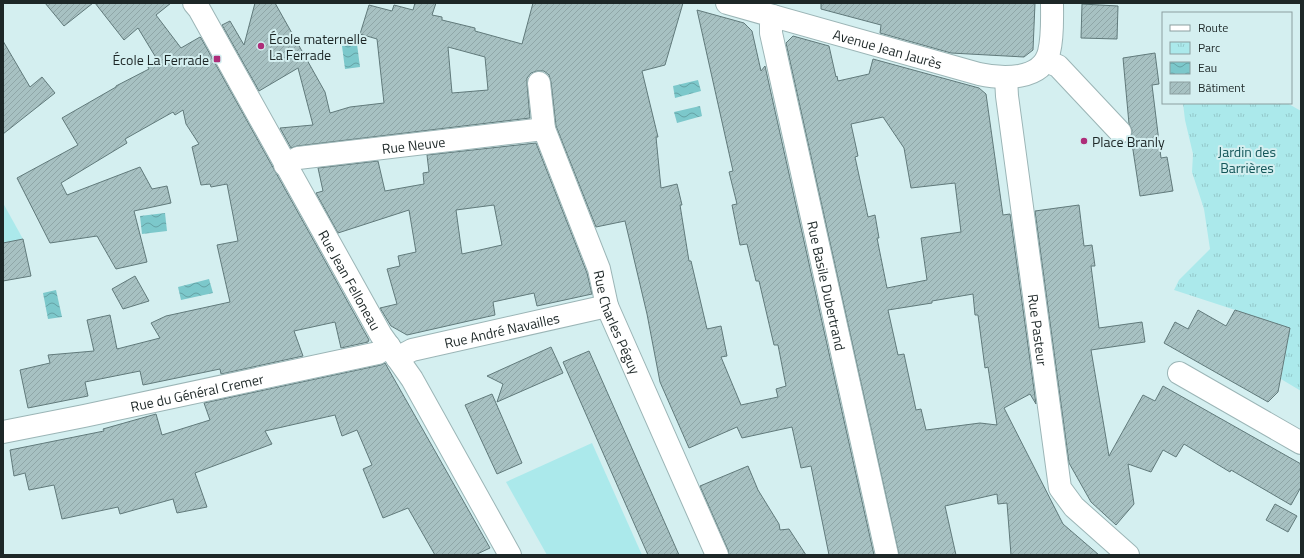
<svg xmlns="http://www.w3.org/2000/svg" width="1304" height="558" viewBox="0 0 1304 558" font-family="'Titillium Web',sans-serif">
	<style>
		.park { fill: url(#park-tufts) }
		.garden { fill: #abe9eb }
		.water { fill: url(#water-waves) }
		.building { fill: url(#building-hatch); stroke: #617a7b; fill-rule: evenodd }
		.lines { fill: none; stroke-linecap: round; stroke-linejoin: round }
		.minor-casing { stroke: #9bb5b6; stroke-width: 24 }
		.minor { stroke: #fff; stroke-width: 22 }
		.poi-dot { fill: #ae2d79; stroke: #d4eff0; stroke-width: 1.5 }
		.labels { text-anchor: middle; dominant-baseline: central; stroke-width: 4; stroke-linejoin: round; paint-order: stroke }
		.poi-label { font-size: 14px; fill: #1d2727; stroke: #d4eff0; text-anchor: start }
		.street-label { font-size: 14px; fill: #1d2727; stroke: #d4eff0 }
		.park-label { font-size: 14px; fill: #125558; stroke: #d4eff0 }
	</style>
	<defs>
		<pattern id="park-tufts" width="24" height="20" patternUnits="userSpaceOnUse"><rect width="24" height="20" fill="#abe9eb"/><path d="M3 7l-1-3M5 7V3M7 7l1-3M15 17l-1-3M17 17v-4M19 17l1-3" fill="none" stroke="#93c8ca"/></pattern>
		<pattern id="water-waves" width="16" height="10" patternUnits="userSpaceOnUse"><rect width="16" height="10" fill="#7cc8cb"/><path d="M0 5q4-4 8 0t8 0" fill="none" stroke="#65a2a5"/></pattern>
		<pattern id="building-hatch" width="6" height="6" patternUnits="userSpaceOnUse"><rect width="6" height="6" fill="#a7c1c2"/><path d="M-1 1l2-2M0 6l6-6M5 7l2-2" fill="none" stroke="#8fa6a7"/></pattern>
	</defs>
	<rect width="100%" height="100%" fill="#d4eff0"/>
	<path class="park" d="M1183,103h104l14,8v280l-20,-12 9,-51 -116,-38 5,-10 31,-31 -6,-40 -12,-37 1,-18 -8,-34z"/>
	<g class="garden">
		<path d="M3,203l20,36 -20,4z"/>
		<path d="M592,443l50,112h-95l-41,-73z"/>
	</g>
	<g class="water">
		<path d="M357,44l3,23 -15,2 -3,-23z"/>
		<path d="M698,80l3,11 -26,7 -2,-12z"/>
		<path d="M700,106l2,10 -25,7 -3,-11z"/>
		<path d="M165,213l2,18 -25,3 -2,-18z"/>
		<path d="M209,279l4,14 -32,7 -3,-13z"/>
		<path d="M56,290l6,27 -14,2 -5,-26z"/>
	</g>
	<g class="building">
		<path d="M45,3h48l-29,23z"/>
		<path d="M95,3h76l-15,12 25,33 19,-11 1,1 168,302 -1,2 -27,6 -6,-26 -41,9 9,25 -82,18 -1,-5 -77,16 -3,-14 -55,11 3,14 -60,12 -8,-38 30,-7 -2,-8 46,-4 -7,-31 23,-5 7,34 43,-11 -9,-15 15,-7 64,-14 -13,-57 21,-4 -11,-57 -16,3 -1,-3 -9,1 -9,-38 7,-3 -13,-20 -3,-14 -8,5 -2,-3 -48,27 2,4 -66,40 6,12 73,-28 12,22 15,-3 4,17 -37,8 13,51 -31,7 -19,-33 -47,7 -33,-65 61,-33 -16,-27 54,-31v-1l33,-17 -1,-2 10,-6 -20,-33 -14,12z"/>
		<path d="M255,3h20l50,89 5,21 20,-6 34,-4 -7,-64 -17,-5 9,-29 23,6 2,-6 19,5 2,-7h21l-4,12 10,2v3l33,8v3l47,13 11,-41h150l-18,62 -23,6 16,66h-2l5,51 16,-4 5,21h-2l9,56h2l16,68 14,-3 6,30 -6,1 20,48 37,-8 -2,-8 10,-3 -8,-41h-4l-15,-64h-3l-9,-37 -7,1 -8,-40 5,-1 -8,-32 4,-1 -36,-161 47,13 8,8 9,40 4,-5 109,489h-45l-18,-89 -10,2 -9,-41 -50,11 -5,-11 -48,21 -29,-66 -13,-68 -22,-93 -29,6 -40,-101 -5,-44 -2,-7 -5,-4h-7l-6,2 -4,5v6l3,34 -233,28 -6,2 -11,-20 33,-3 -15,-57 -39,23 -37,-66 8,-4 14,24zM448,47l37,10 3,33 -36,3z"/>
		<path d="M821,3h214l-2,47 -9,7 -73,-4 -71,-20 1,-8 -60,-16z"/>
		<path d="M1082,4l36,2 -1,33 -36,-1z"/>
		<path d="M793,36l36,10 7,31 1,-1 1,5 31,-7 4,-15 106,29 7,6 17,121 7,-1 26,190 -6,-10 -26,14 59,116 36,31h-88l-4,-52 -9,1 -1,-10 -52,12 11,49h-57l-113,-512zM883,117l21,31 7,40 44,-5 6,49 -40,6 6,42 -40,8 -10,-50h2l-4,-23 -7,2 -13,-60 3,-1 -7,-32zM973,294l2,21h3l7,53 3,-1 9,58 -17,-2 -54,7 -5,-21 -5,1 -12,-56 -6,1 -10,-45 44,-7v-2z"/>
		<path d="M3,41l27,46 12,-10 13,16 -52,41z"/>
		<path d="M1155,53l4,31 -7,1 9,73 6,-1 6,34 -33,5 -9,-59 1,-7 -3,-6 -6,-66z"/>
		<path d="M536,143l51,130 5,21 -55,12 -3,-13 -41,9 2,13 -88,20 -16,-9 -11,-18 17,-4 -10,-35 13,-3 -2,-10 18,-4 -7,-42 -71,23 -22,-40 7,-2 -5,-23 60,-7 7,30 39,-7 -1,-11 6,-1 -2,-17zM494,205l8,40 -40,9 -6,-44z"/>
		<path d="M1079,205l5,41 8,-1 3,21h-4l8,62 43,-6 3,20 -54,8 18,106 34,-61 12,6 8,-15 138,78v23l-10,18 -60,-35 -1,2 -46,-28 -8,13 -13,-7 -12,22 -23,-8 6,40 -18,21 -25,-23 -22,-39 -34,-252z"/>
		<path d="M23,239l8,37 -28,5v-38z"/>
		<path d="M135,276l14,25 -26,8 -11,-20z"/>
		<path d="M1198,310l28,16 9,-16 55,18 -12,64 -10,10 -104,-59 11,-21 13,7z"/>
		<path d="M551,347l12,26 -66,29 6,-18 -16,-8z"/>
		<path d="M589,351l90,204h-31l-85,-193z"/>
		<path d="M385,363l105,185 -15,7h-40l-27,-47 -25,10 -20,-49 9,-4 -15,-35 -15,6 -7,-21 -70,16 7,13 -77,29 12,34 -30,6 -4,-14 -53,15 -2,-7 -56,12 -8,-34 -25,5 -4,-17 -11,3 -4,-26 94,-19 -1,-2 53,-15 6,21 48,-15 -6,-17 177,-38z"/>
		<path d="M492,394l30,69 -25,11 -32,-69z"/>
		<path d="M748,466l10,24 21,34 1,6 9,-1 17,26h-77l-1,-5 -28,-64z"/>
		<path d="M1275,504l22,12 -9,16 -22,-12z"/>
	</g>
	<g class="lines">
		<g class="minor-casing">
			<g id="minor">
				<path id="s1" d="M194,3l5,6 182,326 31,44 98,176"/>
				<path id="s2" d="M727,3l252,71c23,5 63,7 70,-22 4,-15 3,-33 3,-49"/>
				<path id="s3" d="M773,16l-2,9v8l116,522"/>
				<path d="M1046,61l12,5 62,66"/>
				<path id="s4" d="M1006,78l1,18 53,392 14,19 54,48"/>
				<path id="s5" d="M539,83l5,46 55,140 8,37 110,249"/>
				<path id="s6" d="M285,165l13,-7 246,-29"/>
				<path id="s7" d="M397,358l15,-8 195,-44"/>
				<path d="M1179,373l122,70"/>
				<path id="s8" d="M3,432l81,-16 294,-63 11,-7"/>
			</g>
		</g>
		<use href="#minor" class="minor"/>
	</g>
	<g class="poi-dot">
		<circle cx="261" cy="46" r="4"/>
		<rect x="213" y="55" width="8" height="8" rx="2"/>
		<circle cx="1084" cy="141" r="4"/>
	</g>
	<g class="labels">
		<g class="poi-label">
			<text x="269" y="38">École maternelle<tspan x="269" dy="16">La Ferrade</tspan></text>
			<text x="209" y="59" text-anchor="end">École La Ferrade</text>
			<text x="1092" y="141">Place Branly</text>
		</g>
		<g class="street-label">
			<text stroke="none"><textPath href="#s2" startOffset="167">Avenue Jean Jaurès</textPath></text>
			<text stroke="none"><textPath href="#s6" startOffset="131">Rue Neuve</textPath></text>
			<text stroke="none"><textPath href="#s1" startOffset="318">Rue Jean Felloneau</textPath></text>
			<text stroke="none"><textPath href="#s3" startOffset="276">Rue Basile Dubertrand</textPath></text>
			<text stroke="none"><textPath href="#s5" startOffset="253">Rue Charles Péguy</textPath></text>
			<text stroke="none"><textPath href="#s7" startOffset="109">Rue André Navailles</textPath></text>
			<text stroke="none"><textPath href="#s4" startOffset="254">Rue Pasteur</textPath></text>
			<text stroke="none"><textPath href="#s8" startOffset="198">Rue du Général Cremer</textPath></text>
		</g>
		<g class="park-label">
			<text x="1247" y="151">Jardin des<tspan x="1247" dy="16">Barrières</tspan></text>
		</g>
	</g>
	<rect width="1304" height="558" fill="none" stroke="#1d2727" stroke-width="8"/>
	<rect x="1162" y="12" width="130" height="92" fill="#d4eff0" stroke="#8b9fa0"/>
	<rect x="1170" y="25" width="20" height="6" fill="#ffffff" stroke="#8b9fa0"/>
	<text x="1198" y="32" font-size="12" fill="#1d2727">Route</text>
	<rect x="1170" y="42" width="20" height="12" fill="url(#park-tufts)" stroke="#8b9fa0"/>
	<text x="1198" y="52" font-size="12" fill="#1d2727">Parc</text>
	<rect x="1170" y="62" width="20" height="12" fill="url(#water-waves)" stroke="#8b9fa0"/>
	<text x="1198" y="72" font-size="12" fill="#1d2727">Eau</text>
	<rect x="1170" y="82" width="20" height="12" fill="url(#building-hatch)" stroke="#8b9fa0"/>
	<text x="1198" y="92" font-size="12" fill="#1d2727">Bâtiment</text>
</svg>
